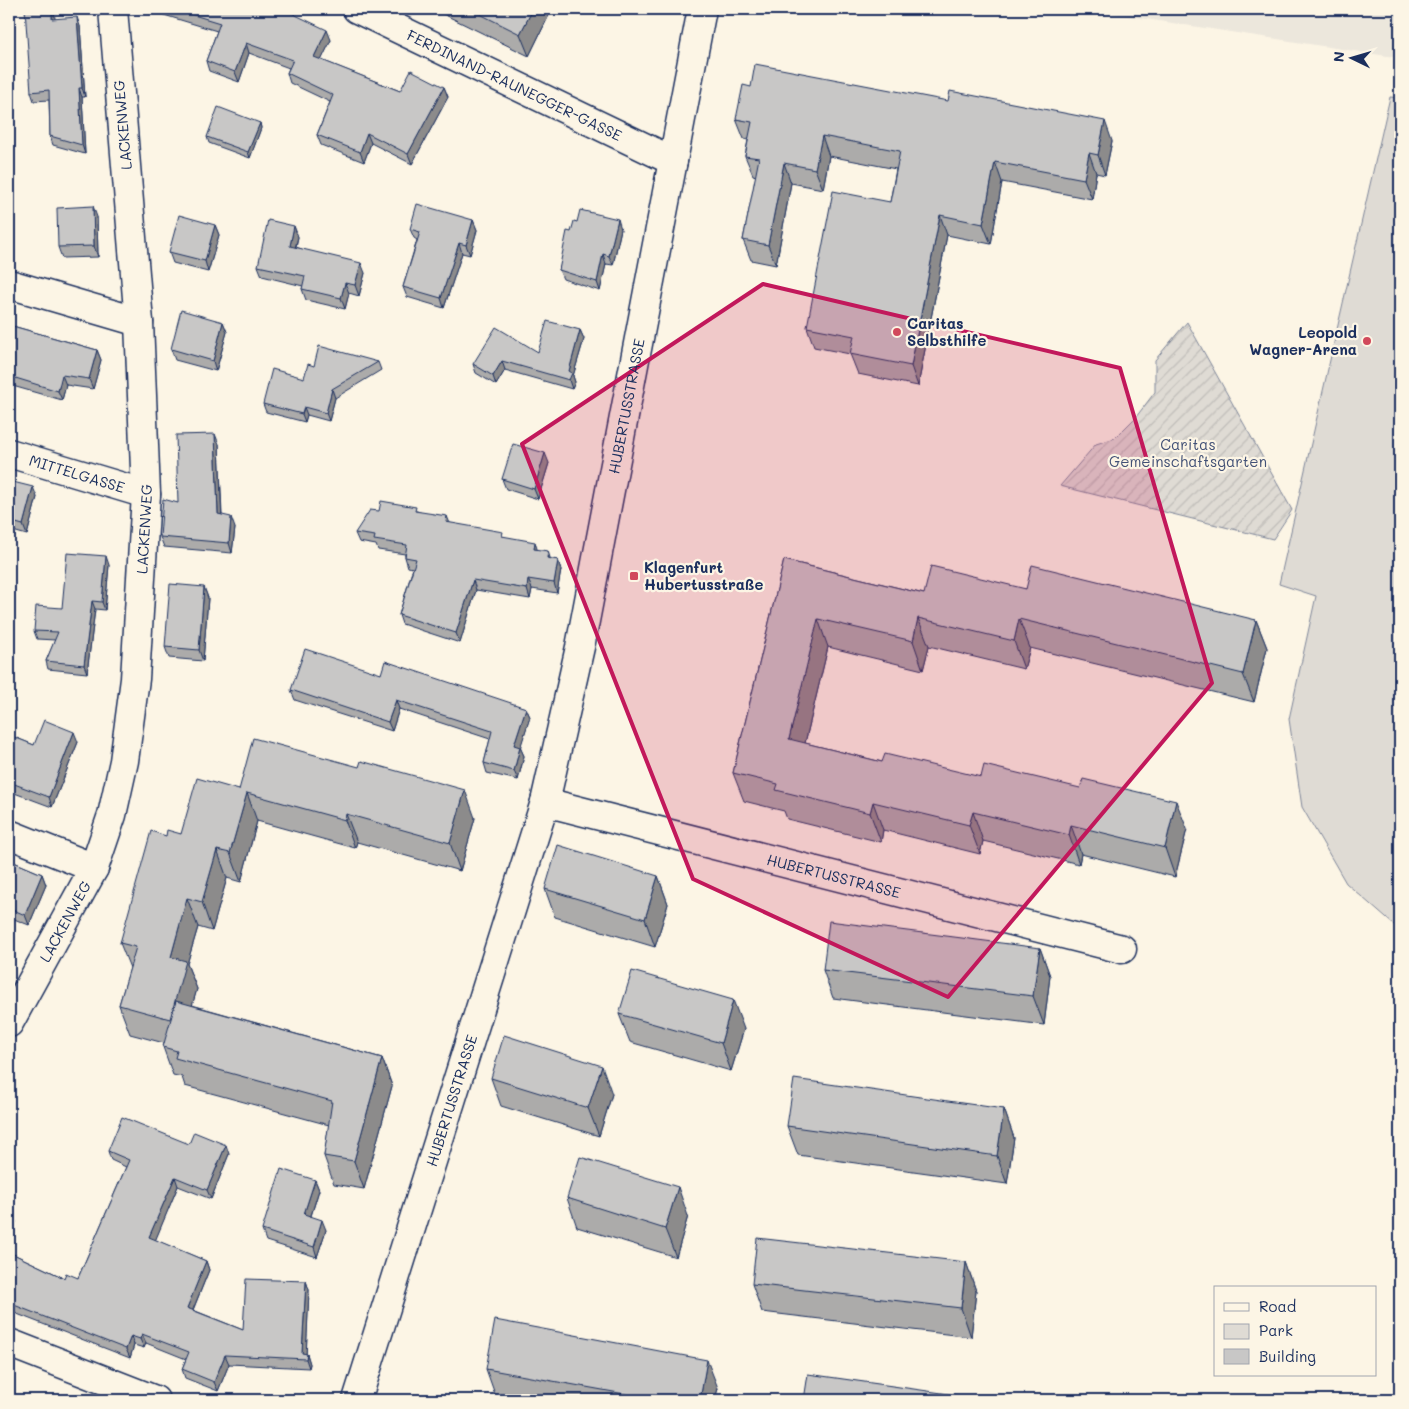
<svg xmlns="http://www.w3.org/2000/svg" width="1409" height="1409" viewBox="0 0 1409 1409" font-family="Mali,sans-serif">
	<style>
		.built { fill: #ece7dc }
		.green { fill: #dfdbd4; stroke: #7d8599 }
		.garden { fill: url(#garden-furrows); stroke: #7d8599 }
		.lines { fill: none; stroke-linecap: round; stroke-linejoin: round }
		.minor-casing { stroke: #1b2f5e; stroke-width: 31 }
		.minor { stroke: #fcf5e5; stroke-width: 28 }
		.wall { fill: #acabaa; stroke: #1b2f5e }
		.shaded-wall { fill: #8c8b8b; stroke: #1b2f5e }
		.building { fill: #c8c7c6; stroke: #1b2f5e }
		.marked { fill: #c2185b; fill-opacity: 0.2; stroke: #c2185b; stroke-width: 4; stroke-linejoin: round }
		.poi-dot { fill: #d1495b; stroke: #fcf5e5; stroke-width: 2 }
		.labels { text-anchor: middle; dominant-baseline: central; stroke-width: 4.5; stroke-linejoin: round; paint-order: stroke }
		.street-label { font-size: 15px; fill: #1b2f5e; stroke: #fcf5e5 }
		.poi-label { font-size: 15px; font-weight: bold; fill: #1b2f5e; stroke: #fcf5e5; text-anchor: start }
		.park-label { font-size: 15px; fill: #425176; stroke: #fcf5e5 }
	</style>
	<defs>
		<pattern id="garden-furrows" width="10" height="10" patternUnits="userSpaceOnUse" patternTransform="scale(1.25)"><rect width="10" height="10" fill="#dfdbd4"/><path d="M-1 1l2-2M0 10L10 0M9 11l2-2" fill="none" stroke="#bfbcb8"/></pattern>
	</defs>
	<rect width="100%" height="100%" fill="#fcf5e5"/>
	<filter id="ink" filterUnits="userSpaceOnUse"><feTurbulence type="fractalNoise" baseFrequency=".02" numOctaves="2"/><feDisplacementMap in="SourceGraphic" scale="10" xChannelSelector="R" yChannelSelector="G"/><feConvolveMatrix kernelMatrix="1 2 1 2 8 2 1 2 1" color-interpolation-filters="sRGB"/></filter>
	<g filter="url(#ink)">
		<path class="built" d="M1081,9h319v49z"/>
		<path class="green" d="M1390,97l10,1v829l-6,-2 -48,-42 -44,-76 -13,-88 27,-123 -37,-12z"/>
		<path class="garden" d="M1187,322l105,188 -19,29 -213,-53 36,-42 19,-6 21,-21 19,-25v-32z"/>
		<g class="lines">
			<g class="minor-casing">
				<g id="minor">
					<path id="s1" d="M357,9l316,152"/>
					<path d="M9,284l130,38"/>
					<path id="s2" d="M9,453l137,41"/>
					<path id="s3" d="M545,802l577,147"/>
					<path d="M9,834l85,34"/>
					<path id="s4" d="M9,1023l85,-155 18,-53 12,-54 11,-82 11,-185 -7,-172 -26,-313"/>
					<path d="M9,1343l146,57"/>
					<path id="s5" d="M357,1400l188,-598 35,-155 122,-638"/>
				</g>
			</g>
			<use href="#minor" class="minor"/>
		</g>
		<g class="wall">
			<path d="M144,9h139l48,31 -10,20 79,31 44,-4 4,10 -36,67 -41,-21 -7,19 -43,-17 -4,-10 13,-33 -40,-19 -3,-10 2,-5 -40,-15 -10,29 -30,-11 -3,-10 11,-30z"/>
			<path d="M433,9h119l-23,47z"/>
			<path d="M55,19l25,7 5,71h-3l3,57 -32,-9 -3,-9 -1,-36 -15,1 -3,-9z"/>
			<path d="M736,119l376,22 -7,34 -9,-2 -4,26 -90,-17 -11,62 -44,-9 -29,151 -60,-12 -8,-20 -36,-7 -7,-20 83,-125 6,-33 -67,-13 -6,33 -32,-6 -15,82 -25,-5 -8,-20 13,-64 -3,-1 -8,-19 3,-16 -4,-1z"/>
			<path d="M260,123l1,5 -11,30 -41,-15 -2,-6z"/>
			<path d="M97,217l1,40 -36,1 -4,-11z"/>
			<path d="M473,220l4,10 -7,25 -8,-2 -18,55 -37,-11 -4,-10 14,-47 -3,-2 -4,-9z"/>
			<path d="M577,222l44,7 -8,36 -7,-1 -6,27 -37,-12 -4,-9 12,-38z"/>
			<path d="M215,225l4,10 -11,37 -35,-9 -4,-11z"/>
			<path d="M294,226l4,11 -2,10 69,26 -6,23 -10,-3 -4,16 -39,-9 -4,-11 1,-3 -41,-10 -4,-10z"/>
			<path d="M223,322l4,10 -11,39 -41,-11 -4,-11z"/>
			<path d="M9,325l88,25 4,10 -8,29 -27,-4 -4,15 -53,-15v1z"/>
			<path d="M580,330l4,9 -11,37 2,6 -3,7 -67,-19 -9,15 -20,-12 -3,-9 65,-12z"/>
			<path d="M378,362l3,8 -46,28 -6,23 -22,-6 -2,7 -39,-10 -3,-8 41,-26 10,-12z"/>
			<path d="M219,444l3,71 13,13 -3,25 -68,-6 -4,-10 18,-34z"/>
			<path d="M549,463l-11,36 -32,-10 -4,-10z"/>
			<path d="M9,481l28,16 -10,38 -18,-5z"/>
			<path d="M379,511h38l33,12 55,14 32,13 13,9 8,1 3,10 -4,23 -25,-4 -2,10 -54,-9 -16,53 -58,-19 -3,-9 14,-47 -5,-1 -3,-10v-3l-27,-4 -2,-5 -17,-3 -4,-9z"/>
			<path d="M784,560l140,34 102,-5 230,31 11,28 -13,54 -224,-54 -6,21 -95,-23 -6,24 -95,-23 -23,96 77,19 305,67 -12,48 -94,-23 -2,10 -96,-23 -3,13 -97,-24 -2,12 -94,-23 -3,-8 -40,-10 -11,-28z"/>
			<path d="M109,565l-4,45 -10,-1 -8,64 -39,-4 -2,-8 9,-21 -18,-1 -3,-8 28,-23z"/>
			<path d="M204,587l4,11 -5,63 -34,-3 -4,-11z"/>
			<path d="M381,674l145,34 4,9 -10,30 4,9 -6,24 -31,-7 -3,-10 6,-24 -91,-30 -7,22 -97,-31 -4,-10z"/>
			<path d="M9,735l25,10 44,-3 -26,65 -43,-16z"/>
			<path d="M239,790l236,28 -15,53 -103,-29 -2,6 -98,-27 -16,61 -14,-4 -15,53 -14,-4 -11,37 10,25 -5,16 190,53 10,28 -28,103 -30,-5 -10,-28 5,-31 -144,-39 -3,-9 -9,-2 -10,-28 1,-4 -34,-9 -11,-29 11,-37 -10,-25 46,-107 15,-2z"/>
			<path d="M9,860l33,14 4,11 -17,40 -20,-8z"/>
			<path d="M658,876l10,28 -13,43 -100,-30 -10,-28z"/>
			<path d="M1040,948l10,28 -6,49 -211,-27 -10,-28z"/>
			<path d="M619,1014l125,15 -13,42 -101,-29z"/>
			<path d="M491,1078l121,16 -13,42 -98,-30z"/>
			<path d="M1004,1109l10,29 -7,46 -209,-29 -11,-29z"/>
			<path d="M189,1144l40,10 -18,45 -33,-13 -23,54 51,21 3,9 -16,40 50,20 63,-49 3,9 -3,64h1l3,10 -1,4 -80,-4 -11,27 -33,-13 -3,-9 4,-10 -40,-16 -2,5 -10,-3 -4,13 -118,-46 -1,3 -2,-1v-62l55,26h14l48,-111 -15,-7 -3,-9z"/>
			<path d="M315,1180l4,10 -8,26 15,14 -9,27 -51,-16 -4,-11z"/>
			<path d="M567,1198l121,18 -12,41 -99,-30z"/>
			<path d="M966,1262l10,29 -5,46 -209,-25 -10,-28z"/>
			<path d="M486,1369l232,19 -3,12h-201l-18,-3z"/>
		</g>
		<g class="shaded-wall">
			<path d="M52,9h2l2,19 -4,-9z"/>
			<path d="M533,9h19l-23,47 -9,-22z"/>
			<path d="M77,17l3,9 5,71 -3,-9z"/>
			<path d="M327,30l4,10 -13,27 -4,-10z"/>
			<path d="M246,43l3,10 -10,29 -4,-10z"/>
			<path d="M444,87l4,10 -36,67 -4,-10z"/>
			<path d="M79,88l3,9 3,57 -3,-9z"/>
			<path d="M1105,121l7,20 -7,34 -7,-20z"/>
			<path d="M260,123l1,5 -11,30 -2,-6z"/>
			<path d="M367,133l4,10 -7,19 -4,-10z"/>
			<path d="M822,136l7,20 -6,33 -8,-20z"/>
			<path d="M1089,153l7,20 -4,26 -8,-20z"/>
			<path d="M995,162l7,20 -11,62 -8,-20z"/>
			<path d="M784,163l7,20 -15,82 -8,-20z"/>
			<path d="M93,206l4,11 1,40 -4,-11z"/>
			<path d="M940,215l7,20 -29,151 -7,-20z"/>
			<path d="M618,219l3,10 -8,36 -4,-9z"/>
			<path d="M473,220l4,10 -7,25 -4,-10z"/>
			<path d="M215,225l4,10 -11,37 -3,-11z"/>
			<path d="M294,226l4,11 -5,19 -3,-10z"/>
			<path d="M459,243l3,10 -18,55 -3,-10z"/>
			<path d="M603,254l3,10 -6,27 -3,-9z"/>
			<path d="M361,263l4,10 -6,23 -4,-11z"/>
			<path d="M345,283l4,10 -4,16 -4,-11z"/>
			<path d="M223,322l4,10 -11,39 -3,-10z"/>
			<path d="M580,330l4,9 -11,37 2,6 -3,7 -3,-9v-9z"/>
			<path d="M97,350l4,10 -8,29 -4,-10z"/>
			<path d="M502,361l3,9 -9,15 -3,-9z"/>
			<path d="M62,375l4,10 -4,15 -4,-9z"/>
			<path d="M332,389l3,9 -6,23 -3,-8z"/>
			<path d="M304,407l3,8 -2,7 -3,-8z"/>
			<path d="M215,434l4,10 3,80 -4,-10z"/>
			<path d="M545,453l4,10 -11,36 -4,-10z"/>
			<path d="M33,487l4,10 -10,38 -4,-10z"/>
			<path d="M447,516l4,10 -5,-4z"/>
			<path d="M231,517l4,11 -3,25 -3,-10z"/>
			<path d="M535,542l3,10 -4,-3z"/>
			<path d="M548,551l3,10 -4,-3z"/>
			<path d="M106,556l3,9 -4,45 -3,-8z"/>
			<path d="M558,560l3,10 -4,23 -3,-10z"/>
			<path d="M528,579l4,10 -2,10 -3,-10z"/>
			<path d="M473,580l3,10 -16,53 -4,-10z"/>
			<path d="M204,587l4,11 -5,63 -4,-11z"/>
			<path d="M92,601l3,8 -8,64 -3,-8z"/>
			<path d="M918,618l11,28 -6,24 -10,-29z"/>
			<path d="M818,619l10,28 -29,121 -10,-29z"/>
			<path d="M1019,619l11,29 -6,21 -10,-28z"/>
			<path d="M1256,620l11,28 -13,54 -11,-28z"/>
			<path d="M396,700l3,9 -7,22 -4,-9z"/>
			<path d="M526,708l4,9 -12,38 -4,-10z"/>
			<path d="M74,732l4,10 -26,65 -3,-10z"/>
			<path d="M520,747l4,9 -6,24 -4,-9z"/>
			<path d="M465,790l10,28 -15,53 -10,-28z"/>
			<path d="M247,793l10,28 -16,61 -11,-29z"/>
			<path d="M1176,801l11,28 -12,48 -10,-29z"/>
			<path d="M873,802l10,28 -2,12 -11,-29z"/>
			<path d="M973,812l10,29 -3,13 -11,-29z"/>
			<path d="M346,814l11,28 -2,6 -10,-28z"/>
			<path d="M1071,825l10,29 -2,10 -10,-29z"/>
			<path d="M217,850l10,28 -15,53 -10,-29z"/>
			<path d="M42,874l4,11 -17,40 -4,-10z"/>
			<path d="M658,876l10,28 -13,43 -10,-28z"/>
			<path d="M187,898l11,29 -11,37 10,25 -17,59 -9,-91z"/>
			<path d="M1040,948l10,28 -6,49 -11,-29z"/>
			<path d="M733,1000l11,29 -13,42 -10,-28z"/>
			<path d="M382,1058l10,28 -28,103 -10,-28z"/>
			<path d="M602,1066l10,28 -13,42 -11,-28z"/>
			<path d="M1004,1109l10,29 -7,46 -10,-28z"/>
			<path d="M226,1145l3,9 -18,45 -4,-9z"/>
			<path d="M175,1177l3,9 -25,60 -4,-9z"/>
			<path d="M315,1180l4,10 -11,35 -4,-11z"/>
			<path d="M678,1187l10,29 -12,41 -11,-28z"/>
			<path d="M14,1216l2,6 -7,15v-10z"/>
			<path d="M322,1220l4,10 -9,27 -3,-10z"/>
			<path d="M206,1261l3,9 -19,47 -3,-9z"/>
			<path d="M966,1262l10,29 -5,46 -10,-29z"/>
			<path d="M306,1281l3,9 -3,69 -4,-6z"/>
			<path d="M9,1304l3,8 -1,3 -2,-5z"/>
			<path d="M142,1334l4,9 -2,5 -4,-9z"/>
			<path d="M131,1336l3,9 -4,13 -4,-9z"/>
			<path d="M307,1354l3,10 -1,4 -3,-9z"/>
			<path d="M225,1355l4,9 -11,27 -4,-9z"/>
			<path d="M707,1360l11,28 -3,12h-15z"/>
		</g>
		<g class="building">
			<path d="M25,9h27v10l25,-2 5,71h-3l3,57 -32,-9 -1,-46 -18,2z"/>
			<path d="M174,9h109l44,21 -13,27 86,34 11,-21 33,17 -36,67 -41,-21 -7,19 -43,-17 16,-40 -46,-22 6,-13 -47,-17 -11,29 -29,-11 14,-38z"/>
			<path d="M470,9h63l-13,25z"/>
			<path d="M755,64l193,37 2,-10 155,30 -7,34 -9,-2 -5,26 -89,-17 -12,62 -43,-9 -29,151 -61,-12 4,-18 -47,-9 26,-136 57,11 10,-51 -78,-15 -7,33 -31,-6 -16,82 -25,-5 16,-82 -14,-2 7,-34 -16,-3 7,-34 8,2z"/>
			<path d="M218,107l42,16 -12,29 -41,-15z"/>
			<path d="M417,204l56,16 -7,25 -7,-2 -18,55 -38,-11 17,-55 -10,-3z"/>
			<path d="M93,206l1,40 -36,1 -1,-39z"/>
			<path d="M580,210l38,9 -9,37 -6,-2 -6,28 -38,-12 8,-39 4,1 3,-11 3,1z"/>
			<path d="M179,215l36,10 -10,36 -36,-9z"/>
			<path d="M268,220l26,6 -4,20 71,17 -6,22 -10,-2 -4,15 -39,-9 3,-13 -47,-10z"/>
			<path d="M181,310l42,12 -10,39 -42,-12z"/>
			<path d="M547,321l33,9 -11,41 3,2 -3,7 -67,-19 -9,15 -20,-12 23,-37 42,25z"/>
			<path d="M9,325l88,25 -8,29 -27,-4 -4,16 -49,-15z"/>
			<path d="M319,346l59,16 -46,27 -6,24 -22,-6 -2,7 -39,-10 9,-35 32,9 4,-14 6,2z"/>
			<path d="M215,434l3,80 13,3 -2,26 -69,-6 3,-38 15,4 -2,-68z"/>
			<path d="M513,444l32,9 -11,36 -32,-10z"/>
			<path d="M9,481l24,6 -10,38 -14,-4z"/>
			<path d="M381,501l35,6 -1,4 32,5 -1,6 57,10 -1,4 33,6 -1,7 14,2 -1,7 11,2 -4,23 -26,-4 -1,10 -54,-9 -17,53 -57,-18 17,-56 -11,-2 2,-12 -33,-5 1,-4 -20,-3 15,-23 9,1z"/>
			<path d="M67,553l39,3 -4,46 -10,-1 -8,64 -38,-4 12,-29 -24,-1 2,-25 26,2z"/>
			<path d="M784,560l140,34 7,-28 95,23 6,-24 224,55 -13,54 -224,-55 -5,22 -96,-23 -5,23 -95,-22 -29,120 93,23 3,-8 96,23 3,-12 96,23 3,-9 93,22 -11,47 -94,-23 -2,10 -96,-23 -4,13 -96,-23 -3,11 -94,-23 2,-6 -45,-11z"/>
			<path d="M170,584l34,3 -5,63 -34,-3z"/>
			<path d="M305,649l76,25 4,-13 141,47 -12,37 6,2 -6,24 -30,-8 8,-32 -96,-31 -8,22 -97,-32z"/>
			<path d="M44,720l30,12 -25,65 -40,-15v-47l25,10z"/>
			<path d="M253,738l106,29 2,-6 104,29 -15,53 -104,-29 -1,6 -98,-27 -17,60 -13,-3 -15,52 -15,-4 -16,59 15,4 -16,58 -51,-14 17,-58 -16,-4 31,-112 15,5 1,-6 14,4 16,-56 42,12z"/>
			<path d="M558,845l100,31 -13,43 -100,-30z"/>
			<path d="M9,860l33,14 -17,41 -16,-7z"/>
			<path d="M829,921l211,27 -7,48 -210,-26z"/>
			<path d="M632,971l101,29 -12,43 -102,-29z"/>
			<path d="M176,1001l206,57 -28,103 -30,-5 8,-55 -157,-43 2,-7 -14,-4z"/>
			<path d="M504,1035l98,31 -14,42 -97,-30z"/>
			<path d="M794,1079l210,30 -7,47 -210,-30z"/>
			<path d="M122,1117l67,27 5,-12 32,13 -19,45 -32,-13 -26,60 57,24 -19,47 56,22 3,-51 60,2 -4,72 5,1 -1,5 -81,-4 -11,27 -32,-13 7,-17 -47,-18 -2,5 -9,-3 -5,13 -117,-46v-51l55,26 2,-5 12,5 51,-118 -21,-9z"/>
			<path d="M580,1157l98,30 -13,42 -98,-31z"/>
			<path d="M281,1169l34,11 -11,34 18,6 -8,27 -52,-17z"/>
			<path d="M9,1214l5,2 -5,11z"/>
			<path d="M757,1238l209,24 -5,46 -209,-24z"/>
			<path d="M495,1320l212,40 -7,40h-42l-172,-31z"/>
			<path d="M808,1374l162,23v3h-166z"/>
		</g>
	</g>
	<path class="marked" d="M763,284l357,84 92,315 -264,314 -255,-118 -171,-435z"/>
	<g class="poi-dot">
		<circle cx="897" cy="332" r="5"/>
		<circle cx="1367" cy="341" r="5"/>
		<rect x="629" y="571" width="10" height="10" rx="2.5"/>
	</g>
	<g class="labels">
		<g class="street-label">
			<text stroke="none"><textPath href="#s1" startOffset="175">FERDINAND-RAUNEGGER-GASSE</textPath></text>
			<text transform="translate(122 125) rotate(-95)">LACKENWEG</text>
			<text stroke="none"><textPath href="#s5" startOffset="1031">HUBERTUSSTRASSE</textPath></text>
			<text stroke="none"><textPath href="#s2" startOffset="71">MITTELGASSE</textPath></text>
			<text stroke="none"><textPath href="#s4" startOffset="521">LACKENWEG</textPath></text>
			<text stroke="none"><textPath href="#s3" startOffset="298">HUBERTUSSTRASSE</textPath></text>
			<text stroke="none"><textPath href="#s4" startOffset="116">LACKENWEG</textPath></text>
			<text stroke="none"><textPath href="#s5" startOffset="314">HUBERTUSSTRASSE</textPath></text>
		</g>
		<g class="poi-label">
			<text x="907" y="323">Caritas<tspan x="907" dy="17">Selbsthilfe</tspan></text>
			<text x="1357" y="332" text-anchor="end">Leopold<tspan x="1357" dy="17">Wagner-Arena</tspan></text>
			<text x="644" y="567">Klagenfurt<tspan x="644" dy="17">Hubertusstraße</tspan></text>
		</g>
		<g class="park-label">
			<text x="1188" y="444">Caritas<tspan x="1188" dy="17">Gemeinschaftsgarten</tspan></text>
		</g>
	</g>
	<rect width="1409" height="1409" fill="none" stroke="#fcf5e5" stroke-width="30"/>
	<rect x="15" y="15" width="1379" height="1379" fill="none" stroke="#1b2f5e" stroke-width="2" filter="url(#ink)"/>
	<rect x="1214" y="1286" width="162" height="90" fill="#fcf5e5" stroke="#a2a6af"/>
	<rect x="1224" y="1303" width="25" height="8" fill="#fcf5e5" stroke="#a2a6af"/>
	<text x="1259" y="1312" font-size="15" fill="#1b2f5e">Road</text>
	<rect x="1224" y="1324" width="25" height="15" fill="#dfdbd4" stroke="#a2a6af"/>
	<text x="1259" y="1336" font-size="15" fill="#1b2f5e">Park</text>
	<rect x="1224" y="1349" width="25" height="15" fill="#c8c7c6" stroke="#a2a6af"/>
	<text x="1259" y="1362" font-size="15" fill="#1b2f5e">Building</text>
	<g transform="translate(1352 58) rotate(275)" stroke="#fcf5e5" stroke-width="4" paint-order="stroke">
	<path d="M0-4L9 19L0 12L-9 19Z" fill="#1b2f5e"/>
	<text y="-8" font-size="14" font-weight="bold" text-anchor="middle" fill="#1b2f5e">N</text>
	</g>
</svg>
